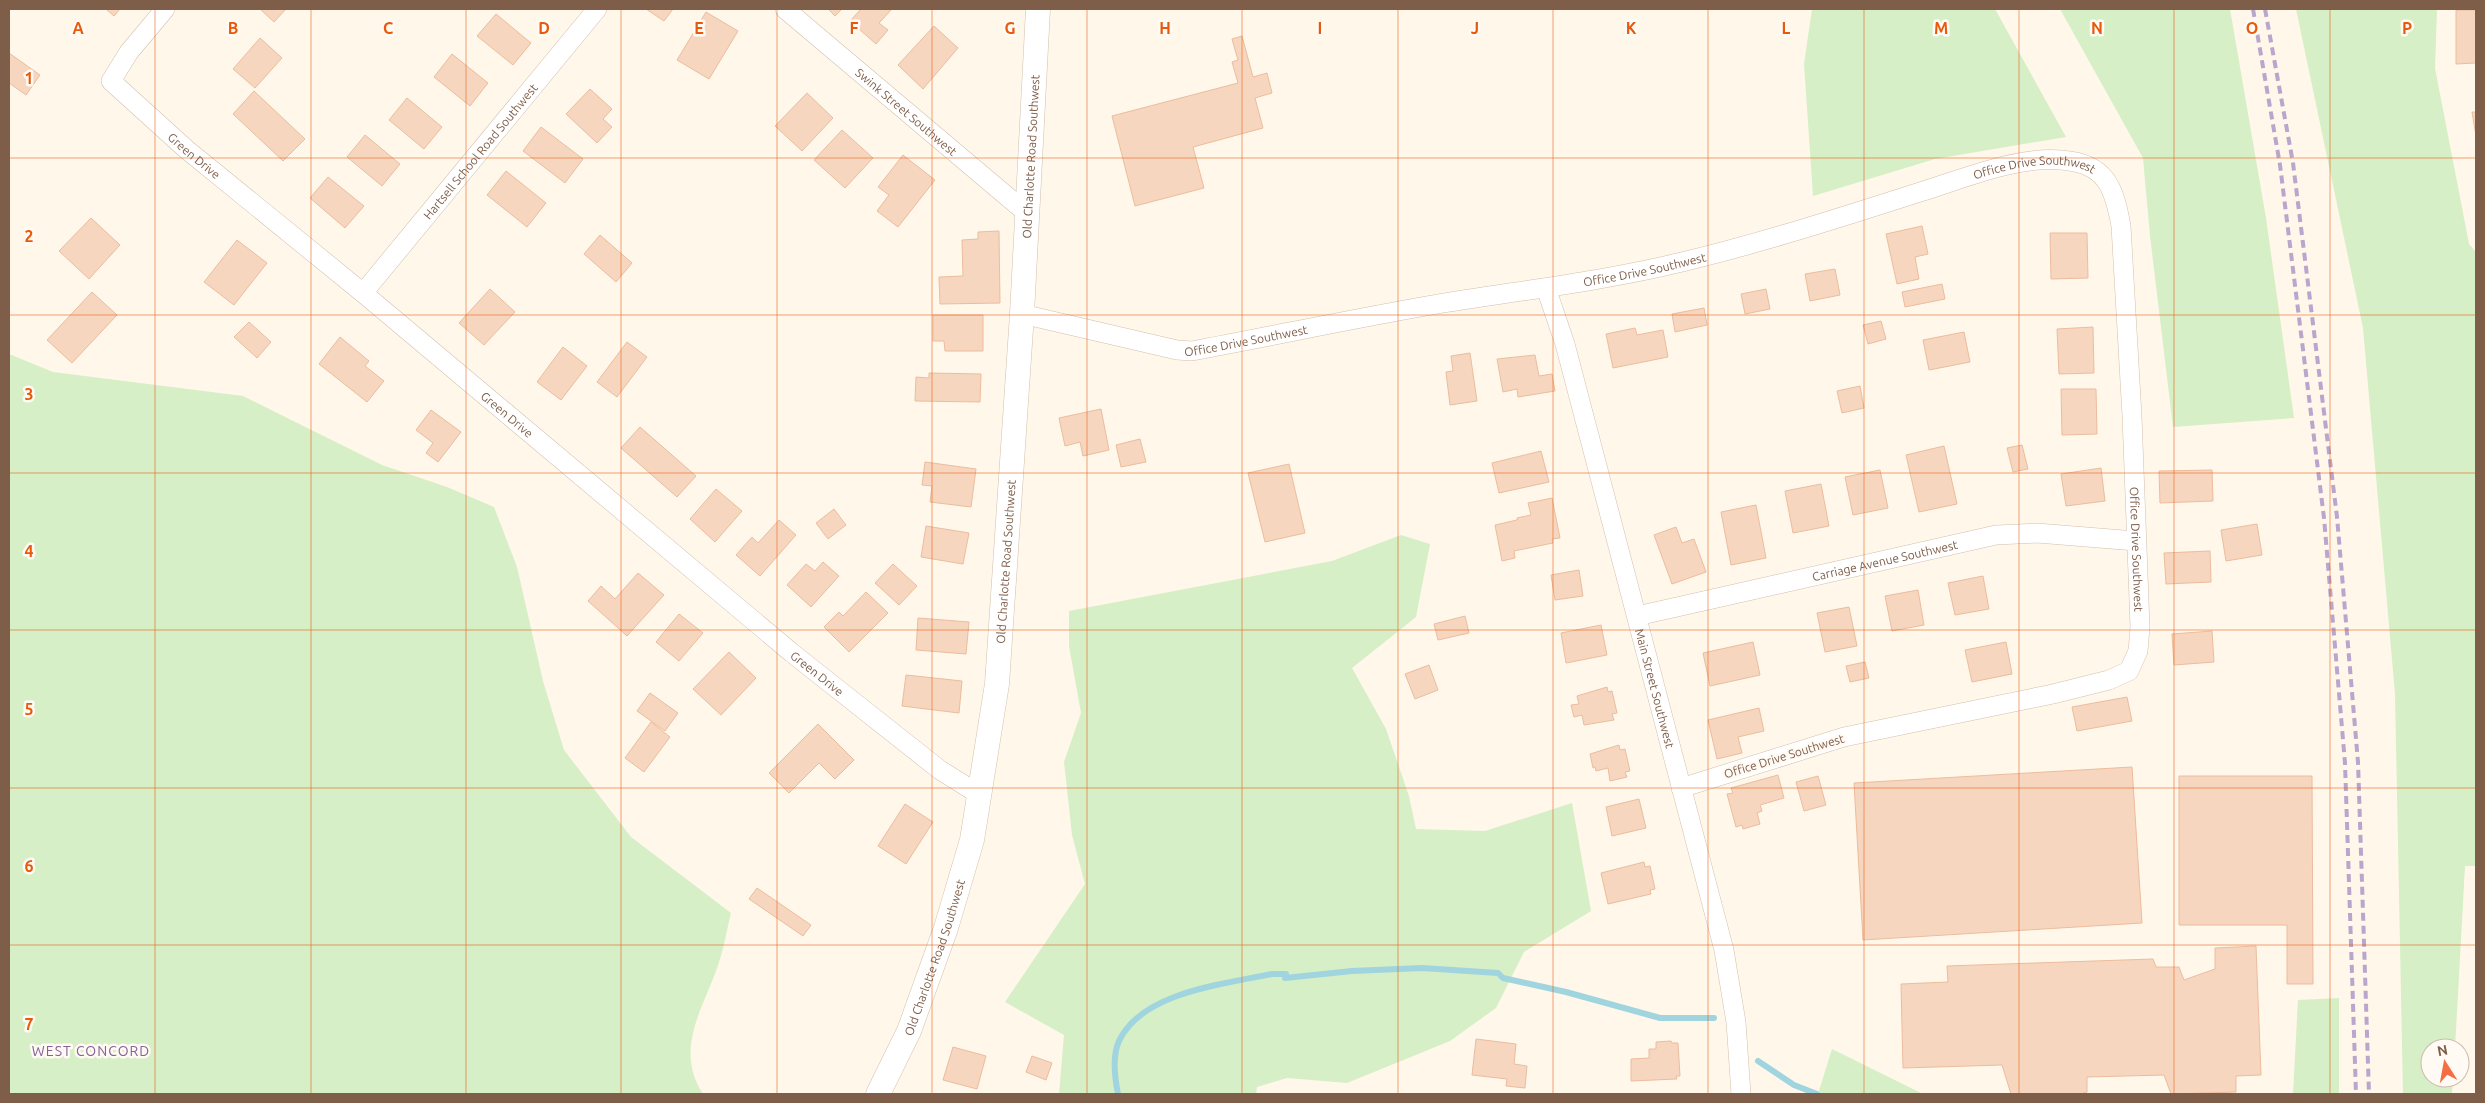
<svg xmlns="http://www.w3.org/2000/svg" width="2485" height="1103" viewBox="0 0 2485 1103" font-family="Ubuntu,sans-serif">
	<style>
		.green { fill: #d6efc6 }
		.lines { fill: none; stroke-linecap: round; stroke-linejoin: round }
		.stream { stroke: #a0d4df; stroke-width: 6 }
		.building { fill: #f7d6bf; stroke: #ecbc9d }
		.minor-casing { stroke: #d4bfad; stroke-width: 20 }
		.tertiary-casing { stroke: #d4bfad; stroke-width: 25 }
		.minor { stroke: #fff; stroke-width: 19 }
		.tertiary { stroke: #fff; stroke-width: 24 }
		.rail { stroke: #baa5cc; stroke-width: 4; stroke-dasharray: 8 5; stroke-linecap: butt }
		.grid { fill: none; stroke: #e8590c; stroke-width: 1; stroke-opacity: 0.55 }
		.labels { text-anchor: middle; dominant-baseline: central; stroke-width: 5; stroke-linejoin: round; paint-order: stroke }
		.street-label { font-size: 12px; fill: #7e5d49; stroke: #fffaf3 }
		.neighbourhood-label { font-size: 14px; letter-spacing: 1px; fill: #87619a; stroke: #fffaf3 }
		.grid-label { font-size: 16px; text-anchor: middle; font-weight: bold; fill: #e8590c; stroke: #fffaf3; stroke-width: 5; stroke-linejoin: round; paint-order: stroke }
	</style>
	<rect width="100%" height="100%" fill="#fff7ea"/>
	<g class="green">
		<path d="M1812,9h183l71,128 -131,22 -122,37 -9,-132z"/>
		<path d="M2060,9h170l36,209 28,200 -121,9 -23,-191 -7,-78z"/>
		<path d="M2296,9h141l-2,59 34,176 7,8v614h-11l-10,182h-25v30h23l-1,16h-49l-8,-400 -32,-366z"/>
		<path d="M9,354l44,18 190,24 139,69 65,22 47,20 23,60 26,114 21,69 67,87 100,76c-4,15 -6,31 -11,46 -13,44 -48,88 -17,135h-694z"/>
		<path d="M1401,535l29,9 -14,73 -64,51 34,61 23,67 7,33 69,2 87,-28 19,108 -67,41 -28,56 -46,33 -103,42 -60,-5 -30,9 -1,7h-197l5,-59 -59,-33 80,-118 -13,-49 -8,-73 17,-49 -12,-67v-35l263,-50z"/>
		<path d="M2339,998v96h-46l5,-94z"/>
		<path d="M1832,1049l91,45h-105z"/>
	</g>
	<g class="lines">
		<g class="stream">
			<path d="M1758,1061l36,24 23,9"/>
			<path d="M1118,1094c-3,-15 -6,-38 1,-53 23,-49 105,-57 153,-67h14l-1,4 67,-7 70,-3 76,5 5,5 63,14 94,26h54"/>
		</g>
	</g>
	<g class="building">
		<path d="M106,9h14l-6,7z"/>
		<path d="M260,9h26l-12,13z"/>
		<path d="M646,9h27l-9,12z"/>
		<path d="M828,9h14l-7,7z"/>
		<path d="M861,9h31l-13,14 9,7 -12,14 -26,-23z"/>
		<path d="M2456,10h20v53l-20,1z"/>
		<path d="M706,12l32,19 -29,48 -32,-19z"/>
		<path d="M496,14l35,29 -18,22 -36,-29z"/>
		<path d="M934,26l24,22 -35,41 -25,-24z"/>
		<path d="M1242,36l11,41 14,-4 5,20 -17,5 8,30 -70,19 11,41 -69,18 -23,-90 126,-33 -6,-21 6,-2 -6,-21z"/>
		<path d="M260,38l22,20 -27,30 -22,-19z"/>
		<path d="M9,53l31,22 -14,20 -17,-12z"/>
		<path d="M452,54l36,29 -18,23 -36,-29z"/>
		<path d="M590,89l22,20 -9,10 9,8 -15,16 -31,-29z"/>
		<path d="M254,91l51,48 -22,22 -50,-47z"/>
		<path d="M807,93l26,25 -31,33 -27,-25z"/>
		<path d="M407,98l35,29 -18,22 -35,-29z"/>
		<path d="M2472,112h4v24z"/>
		<path d="M541,127l42,32 -18,24 -42,-32z"/>
		<path d="M842,130l31,28 -28,30 -31,-28z"/>
		<path d="M365,135l35,29 -18,22 -35,-29z"/>
		<path d="M903,155l32,25 -37,47 -21,-16 12,-16 -11,-8z"/>
		<path d="M506,171l40,32 -19,24 -40,-32z"/>
		<path d="M328,177l36,29 -19,22 -35,-30z"/>
		<path d="M91,218l29,27 -31,34 -30,-28z"/>
		<path d="M1922,226l6,28 -13,3 4,22 -22,5 -11,-50z"/>
		<path d="M999,231l1,72 -60,1 -1,-27 24,-1 -1,-36 16,-1v-7z"/>
		<path d="M2050,233h37l1,45 -37,1z"/>
		<path d="M600,235l32,28 -16,19 -32,-28z"/>
		<path d="M237,240l30,23 -33,42 -30,-23z"/>
		<path d="M1835,269l5,26 -30,6 -5,-27z"/>
		<path d="M1942,284l3,15 -40,8 -3,-15z"/>
		<path d="M490,289l25,23 -31,33 -25,-22z"/>
		<path d="M1766,289l4,20 -25,5 -4,-20z"/>
		<path d="M92,292l25,23 -45,48 -25,-23z"/>
		<path d="M1704,308l3,17 -32,7 -3,-18z"/>
		<path d="M933,315h50v36h-38l-1,-10h-11z"/>
		<path d="M1881,321l5,18 -18,5 -5,-19z"/>
		<path d="M249,322l22,20 -14,16 -23,-21z"/>
		<path d="M2093,327l1,46 -35,1 -2,-45z"/>
		<path d="M1635,328l2,7 26,-5 5,27 -55,11 -7,-34z"/>
		<path d="M1964,332l6,30 -41,8 -6,-30z"/>
		<path d="M340,337l29,24 -4,5 19,15 -17,21 -48,-38z"/>
		<path d="M627,342l20,15 -30,40 -20,-15z"/>
		<path d="M563,347l24,19 -26,34 -24,-18z"/>
		<path d="M1470,353l7,48 -27,4 -4,-33 7,-1 -2,-15z"/>
		<path d="M1535,355l4,21 13,-2 3,17 -37,6 -1,-8 -14,3 -6,-33z"/>
		<path d="M929,373l52,1 -1,28 -65,-1 1,-24 13,1z"/>
		<path d="M1860,386l4,22 -22,5 -5,-22z"/>
		<path d="M2061,389h35l1,45 -35,1z"/>
		<path d="M1101,409l8,41 -26,6 -3,-14 -15,4 -6,-28z"/>
		<path d="M431,410l30,22 -23,30 -12,-9 7,-10 -17,-13z"/>
		<path d="M640,427l56,49 -19,21 -56,-49z"/>
		<path d="M1140,439l6,23 -25,5 -5,-22z"/>
		<path d="M2022,445l6,24 -15,3 -6,-24z"/>
		<path d="M1944,446l13,58 -38,8 -13,-57z"/>
		<path d="M1541,451l8,31 -50,11 -7,-30z"/>
		<path d="M925,462l51,7 -5,38 -41,-5 2,-16 -10,-1z"/>
		<path d="M1289,464l16,69 -40,9 -17,-69z"/>
		<path d="M2101,468l4,33 -39,5 -5,-32z"/>
		<path d="M1880,470l8,38 -35,7 -8,-38z"/>
		<path d="M2212,470l1,31 -53,2 -1,-32z"/>
		<path d="M1821,484l8,42 -36,7 -8,-42z"/>
		<path d="M716,489l26,22 -27,31 -25,-23z"/>
		<path d="M1552,498l8,40 -8,1 1,4 -39,8 1,7 -13,3 -7,-36 22,-5v-2l14,-3 -3,-12z"/>
		<path d="M1756,505l10,53 -35,7 -10,-53z"/>
		<path d="M834,509l12,16 -18,14 -12,-16z"/>
		<path d="M779,520l17,15 -36,41 -24,-21 16,-18 6,6z"/>
		<path d="M2257,524l5,31 -36,6 -5,-31z"/>
		<path d="M926,526l43,7 -6,31 -42,-7z"/>
		<path d="M1676,527l6,16 12,-4 12,33 -34,12 -18,-49z"/>
		<path d="M2210,551l1,31 -45,2 -2,-31z"/>
		<path d="M823,562l16,14 -28,31 -24,-22 19,-21 9,7z"/>
		<path d="M893,564l24,22 -18,19 -24,-22z"/>
		<path d="M1579,570l4,26 -28,4 -4,-25z"/>
		<path d="M638,573l26,22 -37,41 -39,-35 13,-15 14,13z"/>
		<path d="M1983,576l6,33 -34,6 -7,-32z"/>
		<path d="M1918,590l6,35 -32,6 -7,-35z"/>
		<path d="M866,592l22,21 -39,39 -25,-25 15,-15 4,4z"/>
		<path d="M1849,607l8,39 -32,6 -8,-39z"/>
		<path d="M679,614l24,19 -24,28 -23,-19z"/>
		<path d="M1465,616l4,17 -31,7 -4,-16z"/>
		<path d="M918,618l51,4 -3,32 -50,-4z"/>
		<path d="M1601,625l6,30 -41,8 -5,-30z"/>
		<path d="M2212,631l2,31 -40,3 -2,-31z"/>
		<path d="M1753,642l7,33 -50,11 -7,-33z"/>
		<path d="M2006,642l6,32 -40,8 -7,-32z"/>
		<path d="M729,652l27,26 -35,37 -28,-26z"/>
		<path d="M1865,662l4,16 -19,4 -4,-16z"/>
		<path d="M1429,665l9,25 -23,9 -10,-25z"/>
		<path d="M906,675l56,6 -3,32 -57,-7z"/>
		<path d="M1607,687l1,5 4,-1 5,22 -5,1 2,6 -30,5 -2,-10 -8,2 -3,-12 8,-1 -2,-8z"/>
		<path d="M650,693l28,20 -13,18 -28,-20z"/>
		<path d="M2127,697l5,24 -55,10 -5,-24z"/>
		<path d="M1759,708l5,23 -26,6 4,16 -25,6 -9,-39z"/>
		<path d="M651,722l19,15 -26,35 -19,-14z"/>
		<path d="M818,724l36,36 -19,19 -16,-16 -30,30 -20,-20z"/>
		<path d="M1619,745l1,5 5,-1 5,22 -5,1 2,5 -17,4 -2,-13 -12,3 -1,-4 -2,1 -3,-14z"/>
		<path d="M2132,767l10,156 -279,17 -9,-157z"/>
		<path d="M1778,775l6,23 -24,7 2,6 -5,2 3,11 -17,5 -1,-4 -6,2 -9,-33 6,-1 -2,-5z"/>
		<path d="M1818,776l8,29 -22,6 -8,-29z"/>
		<path d="M2179,776h133l1,208h-26v-59h-108z"/>
		<path d="M1639,799l7,29 -34,8 -6,-29z"/>
		<path d="M905,804l28,18 -27,42 -28,-18z"/>
		<path d="M1644,862l1,5 5,-1 5,23 -5,1 1,4 -43,10 -7,-31z"/>
		<path d="M757,888l54,37 -8,11 -54,-37z"/>
		<path d="M2256,946l5,129 -25,1v16l-65,2 -7,-19 -77,2v15l-6,2h-70l-9,-29 -99,3 -2,-84 47,-2 -1,-16 206,-7 3,8h23l5,13 31,-11v-21z"/>
		<path d="M1476,1039l40,5 -2,20 13,2 -2,22 -19,-2 1,-7 -35,-4z"/>
		<path d="M1671,1041l1,2h6l2,33h-4l1,3 -46,2v-22l18,-1v-9h7v-7z"/>
		<path d="M953,1047l33,9 -9,33 -34,-9z"/>
		<path d="M1032,1056l20,7 -6,17 -20,-8z"/>
	</g>
	<g class="lines">
		<g class="minor-casing">
			<g id="minor">
				<path id="s1" d="M165,9l-36,43 -18,29 75,68 177,144 429,360 148,117 40,25"/>
				<path id="s2" d="M785,9l243,205"/>
				<path id="s3" d="M1546,288l19,56 159,606 12,72 5,72"/>
				<path id="s4" d="M363,293l234,-284"/>
				<path id="s5" d="M1022,314l155,36 15,1c80,-15 160,-32 240,-46 83,-14 168,-23 250,-43 79,-19 157,-44 235,-69 43,-13 99,-37 144,-33 45,3 53,27 60,66l11,190 8,211 -2,24 -9,20 -20,9 -56,14 -209,43 -163,51"/>
				<path id="s6" d="M1637,616l359,-81 41,-2 99,8"/>
			</g>
		</g>
		<g class="tertiary-casing">
			<g id="tertiary">
				<path id="s7" d="M878,1094l31,-63 37,-103 26,-88 25,-156 25,-370 16,-305"/>
			</g>
		</g>
		<use href="#minor" class="minor"/>
		<use href="#tertiary" class="tertiary"/>
		<g class="rail">
			<path d="M2253,9l27,156 44,353 21,245 11,331"/>
			<path d="M2265,9l28,154 44,354 21,245 11,332"/>
		</g>
	</g>
	<path class="grid" d="M155,9v1085M311,9v1085M466,9v1085M621,9v1085M777,9v1085M932,9v1085M1087,9v1085M1242,9v1085M1398,9v1085M1553,9v1085M1708,9v1085M1864,9v1085M2019,9v1085M2174,9v1085M2330,9v1085M9,158h2467M9,315h2467M9,473h2467M9,630h2467M9,788h2467M9,945h2467"/>
	<g class="labels">
		<g class="street-label">
			<text stroke="none"><textPath href="#s2" startOffset="159">Swink Street Southwest</textPath></text>
			<text stroke="none"><textPath href="#s4" startOffset="184">Hartsell School Road Southwest</textPath></text>
			<text stroke="none"><textPath href="#s1" startOffset="202">Green Drive</textPath></text>
			<text stroke="none"><textPath href="#s7" startOffset="958">Old Charlotte Road Southwest</textPath></text>
			<text stroke="none"><textPath href="#s5" startOffset="1039">Office Drive Southwest</textPath></text>
			<text stroke="none"><textPath href="#s5" startOffset="634">Office Drive Southwest</textPath></text>
			<text stroke="none"><textPath href="#s5" startOffset="229">Office Drive Southwest</textPath></text>
			<text stroke="none"><textPath href="#s1" startOffset="608">Green Drive</textPath></text>
			<text stroke="none"><textPath href="#s5" startOffset="1489">Office Drive Southwest</textPath></text>
			<text stroke="none"><textPath href="#s6" startOffset="254">Carriage Avenue Southwest</textPath></text>
			<text stroke="none"><textPath href="#s7" startOffset="552">Old Charlotte Road Southwest</textPath></text>
			<text stroke="none"><textPath href="#s1" startOffset="1012">Green Drive</textPath></text>
			<text stroke="none"><textPath href="#s3" startOffset="415">Main Street Southwest</textPath></text>
			<text transform="translate(1784 756) rotate(-17)">Office Drive Southwest</text>
			<text stroke="none"><textPath href="#s7" startOffset="148">Old Charlotte Road Southwest</textPath></text>
		</g>
		<g class="neighbourhood-label">
			<text x="91" y="1051">WEST CONCORD</text>
		</g>
	</g>
	<g class="grid-label">
		<text x="78" y="34">A</text>
		<text x="233" y="34">B</text>
		<text x="388" y="34">C</text>
		<text x="544" y="34">D</text>
		<text x="699" y="34">E</text>
		<text x="854" y="34">F</text>
		<text x="1010" y="34">G</text>
		<text x="1165" y="34">H</text>
		<text x="1320" y="34">I</text>
		<text x="1475" y="34">J</text>
		<text x="1631" y="34">K</text>
		<text x="1786" y="34">L</text>
		<text x="1941" y="34">M</text>
		<text x="2097" y="34">N</text>
		<text x="2252" y="34">O</text>
		<text x="2407" y="34">P</text>
		<text x="29" y="84">1</text>
		<text x="29" y="242">2</text>
		<text x="29" y="400">3</text>
		<text x="29" y="557">4</text>
		<text x="29" y="715">5</text>
		<text x="29" y="872">6</text>
		<text x="29" y="1030">7</text>
	</g>
	<rect width="2485" height="1103" fill="none" stroke="#7e5d49" stroke-width="20"/>
	<g transform="translate(2445 1063) rotate(349)"><circle r="24" fill="#fffaf3" stroke="#cbbbaf"/>
	<path d="M0-4L9 19L0 12L-9 19Z" fill="#f56d43"/>
	<text y="-8" font-size="14" font-weight="bold" text-anchor="middle" fill="#7e5d49">N</text>
	</g>
</svg>
